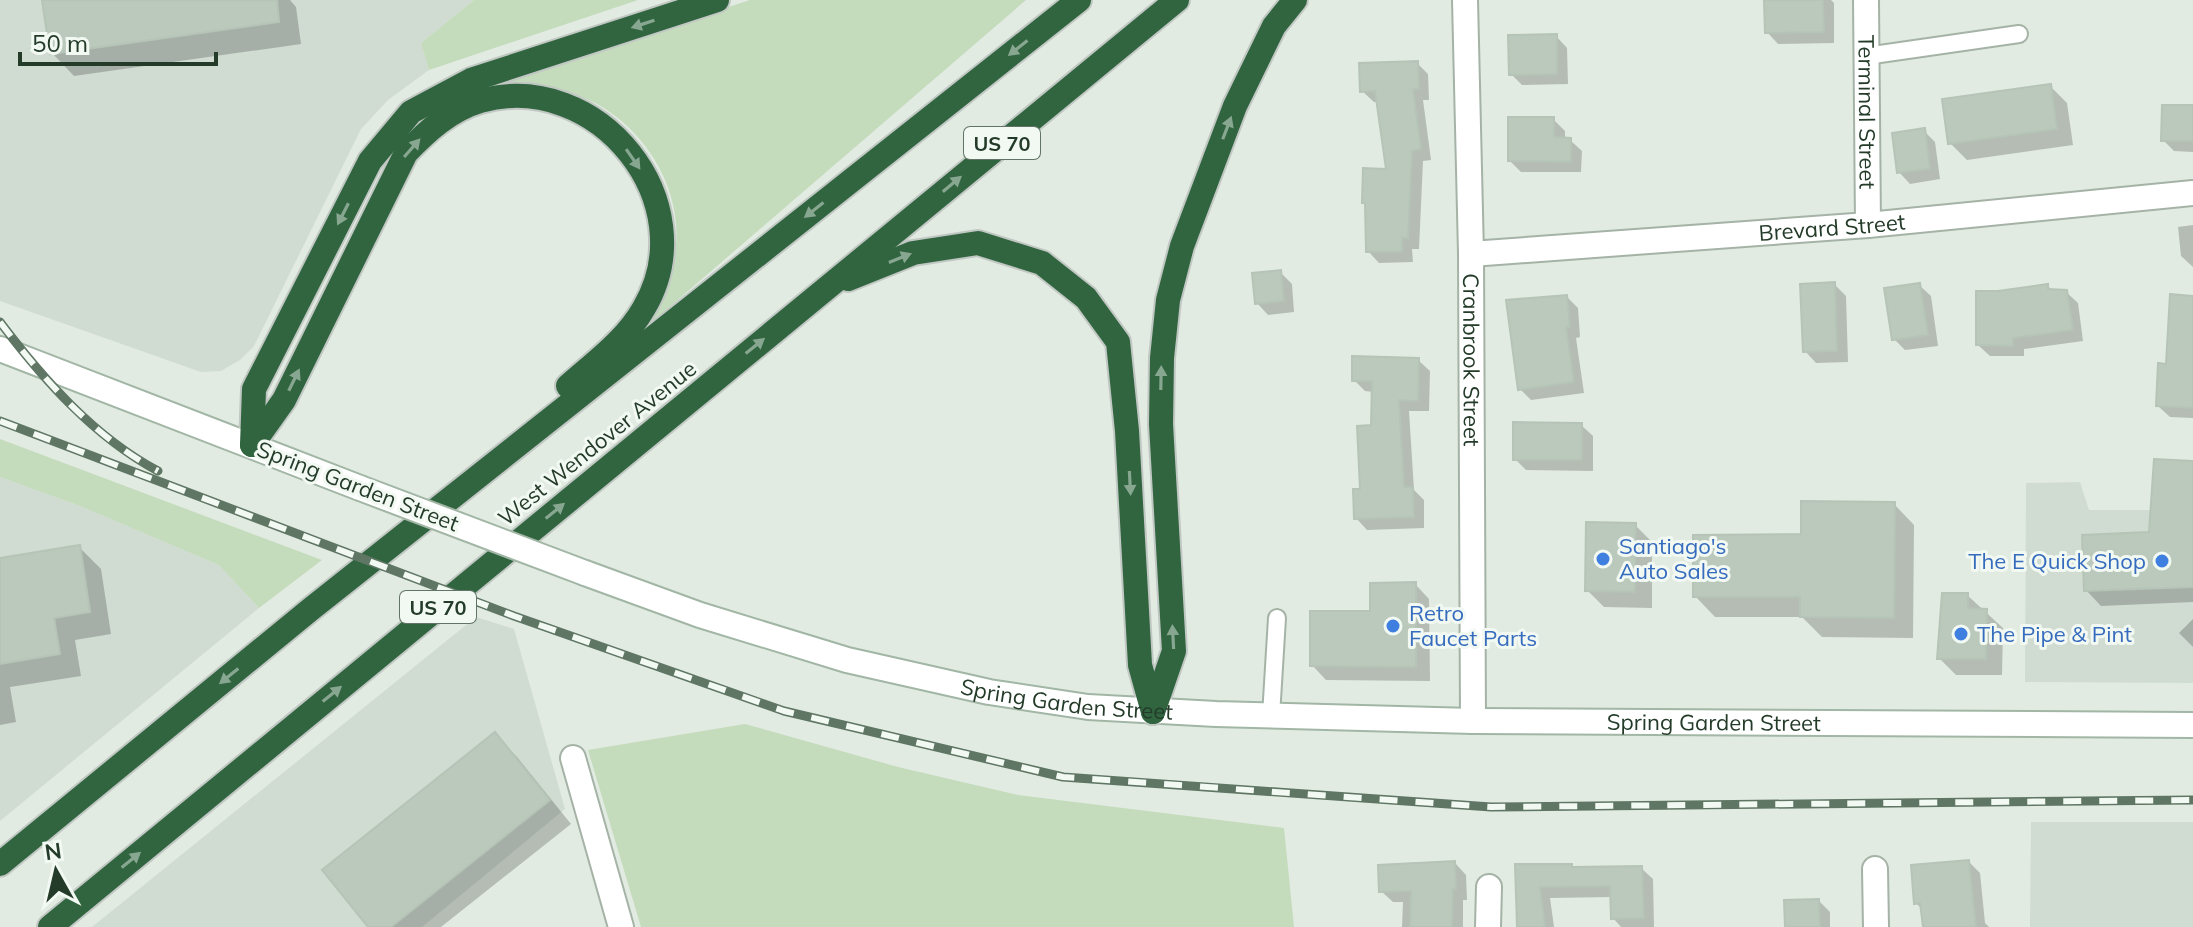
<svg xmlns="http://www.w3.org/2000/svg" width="2193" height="927" viewBox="0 0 2193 927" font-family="Mulish,sans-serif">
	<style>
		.built { fill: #d0dbd1 }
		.green { fill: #c4dbbc }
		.shadow { fill: #0003 }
		.building { fill: #bac9bc; stroke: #b5c4b6; stroke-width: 2 }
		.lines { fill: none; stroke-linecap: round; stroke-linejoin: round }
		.service-casing { stroke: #a5b3a6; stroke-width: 20 }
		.minor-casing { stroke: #a5b3a6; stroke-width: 28 }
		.secondary-casing { stroke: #a1b6a4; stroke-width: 28 }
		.motorway-casing { stroke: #c1c8c3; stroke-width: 28 }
		.service { stroke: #fff; stroke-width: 16 }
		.minor { stroke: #fff; stroke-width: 24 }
		.secondary { stroke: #fff; stroke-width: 24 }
		.motorway { stroke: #316540; stroke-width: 24 }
		.rail-casing { stroke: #5e7663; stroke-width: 9 }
		.rail { stroke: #f2f8f2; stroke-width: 6; stroke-dasharray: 18; stroke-linecap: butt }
		.secondary-bridge-casing { stroke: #a1b6a4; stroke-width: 28; stroke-linecap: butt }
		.secondary-bridge { stroke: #fff; stroke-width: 24 }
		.oneway { fill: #88a790 }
		.shop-dot { fill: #3f7fe0; stroke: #f2f8f2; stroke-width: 3 }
		.labels { text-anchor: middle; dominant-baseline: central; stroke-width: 6; stroke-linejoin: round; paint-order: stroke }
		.shield { fill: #f2f8f2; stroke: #617465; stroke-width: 2 }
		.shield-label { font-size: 20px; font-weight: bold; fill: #233b28 }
		.street-label { font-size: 22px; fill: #233b28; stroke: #f2f8f2 }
		.shop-label { font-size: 22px; fill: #366cbe; stroke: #f2f8f2; text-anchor: start }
	</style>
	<rect width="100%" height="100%" fill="#e2ebe2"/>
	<g class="built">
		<path d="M0,0h474l-53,43 8,27 -41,30 -27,29 -107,217 -14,14 -19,11 -20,1 -201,-71z"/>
		<path d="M0,477l80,29 139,59 40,43 -259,213z"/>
		<path d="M2080,482l9,28h104v173l-168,-1 1,-199z"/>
		<path d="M476,617l38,12 51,180 -143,118h-330z"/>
		<path d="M2031,822h162v105h-163z"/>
	</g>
	<g class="green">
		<path d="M474,0h164l-209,70 -8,-27z"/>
		<path d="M750,0h276l-374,322 -2,-3c13,-22 24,-47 26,-74 5,-57 -30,-114 -79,-141 -29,-16 -63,-19 -95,-17l-1,-6z"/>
		<path d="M0,439l322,121 -63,48 -40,-43 -139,-59 -80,-29z"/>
		<path d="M745,724l153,43 120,28 266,33 10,99h-653l-53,-177z"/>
	</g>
	<g class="shadow">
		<path d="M44,0h246l6,7 5,37 -227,32 -22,-23z"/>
		<path d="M1766,0h65l3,3v40l-56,1 -11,-12z"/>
		<path d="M1556,36l11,12 1,36 -46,1 -11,-11z"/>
		<path d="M1417,63l11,11 1,26h-6l8,60 -8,1 -4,88h-7l1,13 -34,1 -11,-12 -1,-45 -3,-4 25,-31 -10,-69h-5l-12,-11z"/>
		<path d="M2050,86l17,17 6,42 -106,15 -17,-17z"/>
		<path d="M2193,107v45l-19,-1 -11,-11z"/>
		<path d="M1553,119l12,12v8l5,1 12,11 -1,21h-60l-11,-11z"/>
		<path d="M1924,131l11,11 5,37 -30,5 -11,-12z"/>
		<path d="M2193,225v42l-12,-11 -3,-29z"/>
		<path d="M1280,272l12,12 2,28 -26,3 -11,-12z"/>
		<path d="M1834,284l12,12 2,66 -32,1 -11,-12z"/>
		<path d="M1919,285l12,11 7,50 -33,4 -11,-11z"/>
		<path d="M2048,286l5,5 13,1 12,11 5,38 -59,8v7h-34l-12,-11 20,-52z"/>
		<path d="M1567,297l11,11 2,29 -4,1 8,55 -53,7 -11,-11z"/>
		<path d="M2193,297v121l-23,-1 -12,-11 10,-40z"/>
		<path d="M1418,360l12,11 -1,40h-20l5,79 10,10v28l-57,2 -11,-12 17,-91 1,-35 -9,-1 -11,-11z"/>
		<path d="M1581,425l12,11v35l-67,-1 -11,-11z"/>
		<path d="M2193,463v139l-92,4 -15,-16 65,-56z"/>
		<path d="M1894,504l20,21 -1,113 -91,-1 -20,-20h-87l-20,-21 108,-60z"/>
		<path d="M1635,525l17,17v66l-48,-1 -17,-17z"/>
		<path d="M79,547l22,22 10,65 -36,6 6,36 -71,11 6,35 -16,3v-165z"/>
		<path d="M1415,584l14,15 1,82 -104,-1 -14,-15 60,-52z"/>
		<path d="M1967,595l36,33 -1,47h-46l-17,-17z"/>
		<path d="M2193,619v28l-14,-14z"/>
		<path d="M495,735l22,22 54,67 -130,103h-71z"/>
		<path d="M1969,862l11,11 5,50 4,4h-64l-2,-17 -7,-7z"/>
		<path d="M1455,863l11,12 1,25h-4v27h-61l1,-25h-10l-12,-11z"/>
		<path d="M1517,866h54l3,3 67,-1 12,11 1,48h-33l-8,-9 -1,-21 -62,1 4,29h-35z"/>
		<path d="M1819,901l11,11v15h-43z"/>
	</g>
	<g class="building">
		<path d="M42,0h235l2,22 -229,32z"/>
		<path d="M1764,0h59l1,32 -59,1z"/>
		<path d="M1557,34v40l-48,1 -1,-40z"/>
		<path d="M1418,61l1,28h-6l8,60 -9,2 -4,87h-6v14h-36l-1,-49h-3l1,-35 23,1 -11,-78 -15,1 -1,-29z"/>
		<path d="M2051,84l6,45 -109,15 -6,-45z"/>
		<path d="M2162,105h31v36h-32z"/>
		<path d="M1508,117h46v20l17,1v24l-63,-1z"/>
		<path d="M1925,128l5,41 -33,4 -5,-40z"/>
		<path d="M1281,270l3,31 -29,3 -3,-31z"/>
		<path d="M1835,282l2,69 -34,1 -3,-68z"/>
		<path d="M1920,283l8,52 -36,5 -8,-52z"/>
		<path d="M2048,284v5l19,1 6,40 -60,8v8l-37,-1v-54h22z"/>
		<path d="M2170,294l23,2v112l-37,-2 2,-43 8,1z"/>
		<path d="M1567,295l3,32h-4l8,55 -56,8 -12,-90z"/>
		<path d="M1352,356l67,2 -1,43 -19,-1 5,87h9l1,30 -60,2 -1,-30h7l-3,-63 14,-1 1,-44h-20z"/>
		<path d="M1513,422l69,1v37h-69z"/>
		<path d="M2154,459l39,2v126l-109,4 -2,-56 67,-3z"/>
		<path d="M1801,501l94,1 -1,116 -94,-1v-20h-107v-62l108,-1z"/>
		<path d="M1586,522l50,1 -1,69 -50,-1z"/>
		<path d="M80,545l10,67 -36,6 6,36 -60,10v-106z"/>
		<path d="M1416,582v85l-106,-1v-55h60v-28z"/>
		<path d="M1942,593h26v15l19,1 -1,50h-49z"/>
		<path d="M495,732l55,68 -159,127h-23l-46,-57z"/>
		<path d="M1969,860l7,67h-53l-3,-24 -6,1 -3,-39z"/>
		<path d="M1455,861l1,28h-3l-1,38h-42l1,-36 -32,1 -1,-27z"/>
		<path d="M1515,864h57v3l70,-1 2,52 -33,1 -1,-33 -70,1 5,40h-28z"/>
		<path d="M1819,899l1,28h-35l-1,-27z"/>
	</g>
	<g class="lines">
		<g class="service-casing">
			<g id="service">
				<path d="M1866,56l153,-22"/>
				<path d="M1271,716l6,-98"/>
			</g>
		</g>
		<g class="minor-casing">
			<g id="minor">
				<path id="s1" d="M1465,0l6,254 2,467"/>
				<path id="s2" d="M1866,0l2,225"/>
				<path id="s3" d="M1471,254l397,-29 325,-32"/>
				<path d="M573,758l48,169"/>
				<path d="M1875,869l1,58"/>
				<path d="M1488,927l1,-40"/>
			</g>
		</g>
		<g class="secondary-casing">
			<g id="secondary">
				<path d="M0,349l360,139"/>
				<path id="s4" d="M585,573l115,42 147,45 142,32 99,15 128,7 257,7 720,4"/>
			</g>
		</g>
		<g class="motorway-casing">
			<g id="motorway">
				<path d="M848,279l65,-26 65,-10 64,20 44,35 32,44 9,89 13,234 13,47"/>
				<path d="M252,445l32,-45 122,-247c21,-22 44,-43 74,-52 118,-33 226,102 164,207 -18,32 -49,54 -76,78"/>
				<path d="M252,445l2,-56 116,-228 41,-49 60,-32 246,-80"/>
				<path d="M1153,712l21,-61 -13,-227 1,-66 6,-58 14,-54 53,-140 39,-80 21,-26"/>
				<path d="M0,864l311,-255 768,-609"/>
				<path d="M50,927l1127,-927"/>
			</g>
		</g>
		<use href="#service" class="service"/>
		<use href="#minor" class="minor"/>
		<use href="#secondary" class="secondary"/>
		<use href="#motorway" class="motorway"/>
		<g class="rail-casing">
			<g id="rail">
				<path d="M0,322c43,57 94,115 158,149"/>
				<path d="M0,421l514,195 270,95 279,66 428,30 702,-7"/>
			</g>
		</g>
		<use href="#rail" class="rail"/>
		<g class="secondary-bridge-casing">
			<path id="secondary-bridge" d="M360,488l225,85"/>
		</g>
		<use href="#secondary-bridge" class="secondary-bridge"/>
	</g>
	<defs><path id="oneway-solid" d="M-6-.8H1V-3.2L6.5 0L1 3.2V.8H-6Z" transform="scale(2)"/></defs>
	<g class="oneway">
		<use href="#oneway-solid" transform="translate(643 24) rotate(162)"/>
		<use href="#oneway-solid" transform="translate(1018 48) rotate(142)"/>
		<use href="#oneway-solid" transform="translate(1227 128) rotate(-69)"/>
		<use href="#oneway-solid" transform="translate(412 148) rotate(-49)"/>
		<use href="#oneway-solid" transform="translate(633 159) rotate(55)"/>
		<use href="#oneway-solid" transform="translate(952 184) rotate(-40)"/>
		<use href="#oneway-solid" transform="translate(814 210) rotate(142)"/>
		<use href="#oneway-solid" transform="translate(343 214) rotate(117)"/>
		<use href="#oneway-solid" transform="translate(900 258) rotate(-22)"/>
		<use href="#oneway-solid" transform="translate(755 346) rotate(-39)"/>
		<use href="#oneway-solid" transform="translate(1161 378) rotate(-89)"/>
		<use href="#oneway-solid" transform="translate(294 380) rotate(-64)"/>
		<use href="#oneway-solid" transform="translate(1130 483) rotate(87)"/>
		<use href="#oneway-solid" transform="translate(555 511) rotate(-39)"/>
		<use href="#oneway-solid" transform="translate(1173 637) rotate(-93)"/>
		<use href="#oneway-solid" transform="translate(229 676) rotate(141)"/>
		<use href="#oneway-solid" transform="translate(332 694) rotate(-39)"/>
		<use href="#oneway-solid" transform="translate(131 860) rotate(-39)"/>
	</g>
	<g class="shop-dot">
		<circle cx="1603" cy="559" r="8"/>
		<circle cx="2162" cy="561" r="8"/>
		<circle cx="1393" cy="626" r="8"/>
		<circle cx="1961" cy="634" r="8"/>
	</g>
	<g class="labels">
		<g class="shield">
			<rect x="964" y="127" width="76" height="32" rx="6"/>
			<rect x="400" y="591" width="76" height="32" rx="6"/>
		</g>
		<g class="shield-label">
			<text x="1002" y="143">US 70</text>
			<text x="438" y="607">US 70</text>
		</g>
		<g class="street-label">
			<text stroke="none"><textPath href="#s2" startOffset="112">Terminal Street</textPath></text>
			<text stroke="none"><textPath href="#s3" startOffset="362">Brevard Street</textPath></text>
			<text stroke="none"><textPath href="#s1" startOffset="360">Cranbrook Street</textPath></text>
			<text transform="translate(597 443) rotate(-39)">West Wendover Avenue</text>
			<text transform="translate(358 486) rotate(21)">Spring Garden Street</text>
			<text stroke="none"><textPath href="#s4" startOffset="500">Spring Garden Street</textPath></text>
			<text stroke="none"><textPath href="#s4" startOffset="1148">Spring Garden Street</textPath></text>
		</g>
		<g class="shop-label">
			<text x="1619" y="546">Santiago's<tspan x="1619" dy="25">Auto Sales</tspan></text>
			<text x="2146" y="561" text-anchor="end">The E Quick Shop</text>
			<text x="1409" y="613">Retro<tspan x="1409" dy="25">Faucet Parts</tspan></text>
			<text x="1977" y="634">The Pipe &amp; Pint</text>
		</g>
	</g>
	<g transform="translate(56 871) rotate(352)" stroke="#f2f8f2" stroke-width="6" paint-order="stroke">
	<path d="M0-6L14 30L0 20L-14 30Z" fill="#233b28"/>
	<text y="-12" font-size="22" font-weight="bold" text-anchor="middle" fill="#233b28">N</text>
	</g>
	<path d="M20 52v12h196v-12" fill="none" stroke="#233b28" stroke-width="4"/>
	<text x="32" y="52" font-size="24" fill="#233b28" stroke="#f2f8f2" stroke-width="6" paint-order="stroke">50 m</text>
</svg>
